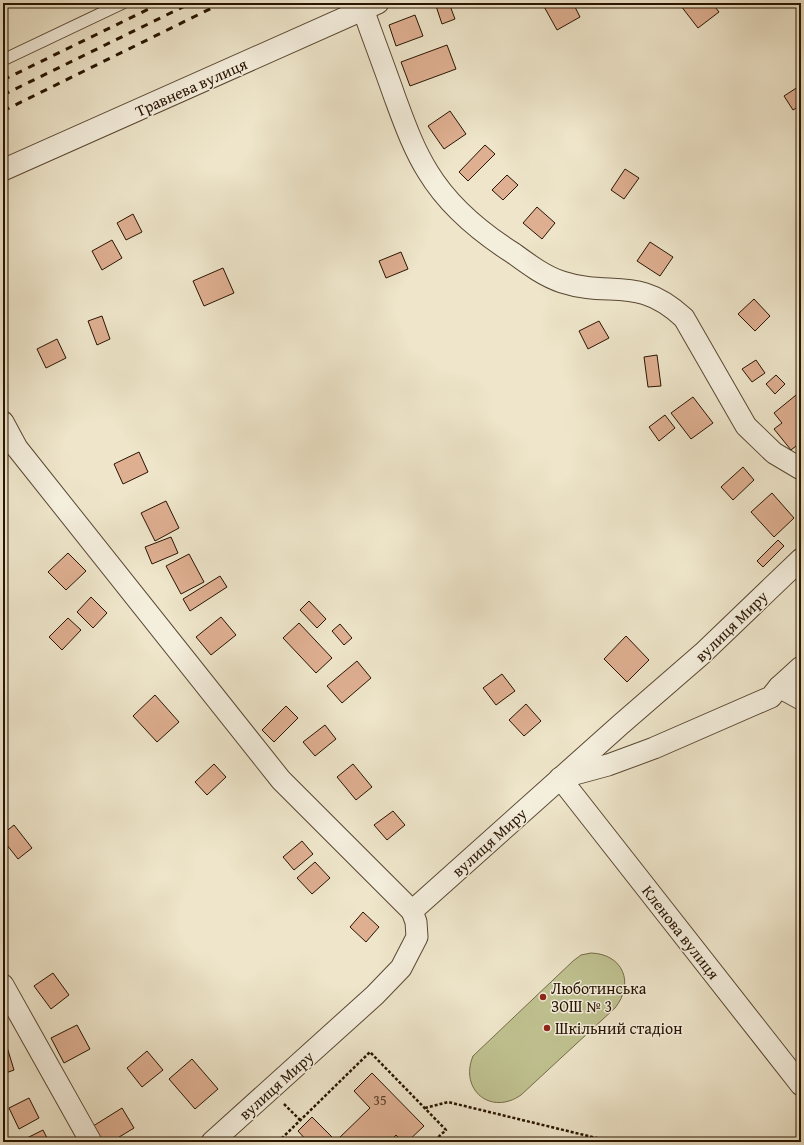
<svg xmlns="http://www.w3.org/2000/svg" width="804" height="1145" viewBox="0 0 804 1145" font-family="'Gentium Book Plus',serif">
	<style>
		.pitch { fill: #c0c291; stroke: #746b49 }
		.building { fill: #deaf91; stroke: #281401 }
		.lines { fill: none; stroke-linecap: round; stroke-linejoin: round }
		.lane-casing { stroke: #5a4833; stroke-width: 13 }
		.street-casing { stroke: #5a4833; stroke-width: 23 }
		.path { stroke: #281401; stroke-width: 2.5; stroke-dasharray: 3 2; stroke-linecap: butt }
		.lane { stroke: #f4eedd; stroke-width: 11 }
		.street { stroke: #f4eedd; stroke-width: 21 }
		.rail { stroke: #281401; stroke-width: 3; stroke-dasharray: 7 7; stroke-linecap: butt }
		.poi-dot { fill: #8f2418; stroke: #f4eedd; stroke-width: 1.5 }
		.labels { text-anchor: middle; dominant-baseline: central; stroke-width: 3; stroke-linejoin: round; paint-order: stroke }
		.number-label { font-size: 14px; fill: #563b25 }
		.street-label { font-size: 16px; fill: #281401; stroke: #f4eedd }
		.poi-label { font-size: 16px; fill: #281401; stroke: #f4eedd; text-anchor: start }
	</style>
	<rect width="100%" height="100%" fill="#eee5ca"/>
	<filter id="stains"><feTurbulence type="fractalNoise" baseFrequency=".005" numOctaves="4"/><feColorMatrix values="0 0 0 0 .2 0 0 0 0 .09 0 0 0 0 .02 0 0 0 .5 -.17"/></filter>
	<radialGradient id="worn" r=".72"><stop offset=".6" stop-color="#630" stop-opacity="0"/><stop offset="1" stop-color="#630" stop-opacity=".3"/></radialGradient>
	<path class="pitch" d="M591,953c32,1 44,30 24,55l-94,87c-30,21 -62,-5 -48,-39l100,-95 8,-6z"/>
	<g class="building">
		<path d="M445,3h4l6,16 -13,5 -6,-18z"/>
		<path d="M542,3h31l7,14 -23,13z"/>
		<path d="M686,3h26l7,9 -21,16 -17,-22z"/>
		<path d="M415,15l8,21 -27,10 -7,-21z"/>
		<path d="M447,45l9,24 -46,17 -9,-24z"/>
		<path d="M801,85v20l-8,5 -9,-14z"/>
		<path d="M450,111l16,23 -22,15 -16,-23z"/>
		<path d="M485,145l10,9 -27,27 -9,-9z"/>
		<path d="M625,169l14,9 -15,21 -13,-9z"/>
		<path d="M507,175l11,10 -15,15 -11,-10z"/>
		<path d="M537,207l18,16 -13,16 -19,-16z"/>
		<path d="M133,214l9,18 -16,8 -9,-17z"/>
		<path d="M112,240l10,18 -20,12 -10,-19z"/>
		<path d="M650,242l23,15 -13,19 -23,-15z"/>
		<path d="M401,252l7,17 -22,9 -7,-17z"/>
		<path d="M223,268l11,25 -30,13 -11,-25z"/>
		<path d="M754,299l16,17 -15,15 -17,-17z"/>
		<path d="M102,316l8,23 -13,6 -9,-24z"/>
		<path d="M599,321l10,17 -21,11 -9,-18z"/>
		<path d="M57,339l9,19 -20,10 -9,-19z"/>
		<path d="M657,355l4,31 -13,1 -4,-30z"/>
		<path d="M756,360l9,13 -13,9 -10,-13z"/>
		<path d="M776,375l9,9 -10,10 -9,-10z"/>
		<path d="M801,391v51l-10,8 -17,-21 8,-6 -8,-10z"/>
		<path d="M693,397l20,26 -22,16 -20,-26z"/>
		<path d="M665,415l10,13 -16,13 -10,-14z"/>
		<path d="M139,452l9,20 -25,12 -9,-20z"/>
		<path d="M743,467l11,13 -21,20 -12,-13z"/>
		<path d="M772,493l22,25 -20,19 -23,-25z"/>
		<path d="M166,501l13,27 -24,13 -14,-28z"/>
		<path d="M171,537l7,16 -26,11 -7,-17z"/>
		<path d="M778,540l6,6 -21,21 -6,-6z"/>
		<path d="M68,553l18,18 -20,19 -18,-18z"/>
		<path d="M189,554l15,28 -23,12 -15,-28z"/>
		<path d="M220,576l7,11 -37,24 -7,-12z"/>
		<path d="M91,597l16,16 -14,15 -16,-16z"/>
		<path d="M309,601l17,18 -9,9 -17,-18z"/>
		<path d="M221,617l15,18 -25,20 -15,-18z"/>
		<path d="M68,618l13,12 -19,20 -13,-13z"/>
		<path d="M299,623l33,35 -16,15 -33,-35z"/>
		<path d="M340,624l12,14 -8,7 -12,-14z"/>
		<path d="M626,636l23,24 -22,22 -23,-23z"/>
		<path d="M357,661l14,17 -29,25 -15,-17z"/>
		<path d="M502,674l13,17 -19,14 -13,-17z"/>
		<path d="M155,695l24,27 -22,20 -24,-26z"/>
		<path d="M526,704l15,17 -17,15 -15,-16z"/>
		<path d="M286,706l12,12 -24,24 -12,-12z"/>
		<path d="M325,725l11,14 -21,17 -12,-14z"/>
		<path d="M214,764l12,13 -19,18 -12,-13z"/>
		<path d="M353,764l19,23 -16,13 -19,-23z"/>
		<path d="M393,811l12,14 -18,15 -13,-15z"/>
		<path d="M14,825l18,23 -14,11 -15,-19v-6z"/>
		<path d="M302,841l11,13 -19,16 -11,-13z"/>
		<path d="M315,862l15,16 -18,16 -15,-16z"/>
		<path d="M363,912l16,15 -13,15 -16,-15z"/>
		<path d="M53,973l16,22 -18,14 -17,-23z"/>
		<path d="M77,1025l13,24 -26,14 -13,-25z"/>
		<path d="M7,1047l7,23 -11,4v-26z"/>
		<path d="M147,1051l16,19 -21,17 -15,-19z"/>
		<path d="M192,1059l26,30 -23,20 -26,-30z"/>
		<path d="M372,1073l52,53 -17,16h-4l-7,-7 -6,7h-82l-10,-11 14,-14 24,24 34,-33 -16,-17z"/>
		<path d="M29,1098l10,20 -20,11 -10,-21z"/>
		<path d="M122,1108l12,20 -23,14h-12l-9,-14z"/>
		<path d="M43,1130l5,10 -4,2h-25z"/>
	</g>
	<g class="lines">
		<g class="lane-casing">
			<path id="lane" d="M3,60l120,-57"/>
		</g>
		<g class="street-casing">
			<g id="street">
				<path d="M363,9c10,29 21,57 31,86 10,27 19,53 34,77 20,33 52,60 85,81 15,11 31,23 49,29 49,16 76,-7 122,36l62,108 28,27 27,16"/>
				<path d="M3,170l375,-167"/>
				<path d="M3,422l14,26 264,332 131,131"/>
				<path d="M801,667l-22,20 -8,10 -117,51 -46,17 -48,13 241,307"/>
				<path d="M779,687l22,12"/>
				<path d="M3,985l88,157"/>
				<path d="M212,1142l163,-147 26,-27 16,-31 -1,-15 -4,-11 208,-186 83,-72 98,-94"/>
			</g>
		</g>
		<g class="path">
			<path d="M284,1104l16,16"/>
			<path d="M425,1108l23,-6 165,40"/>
			<path d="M278,1142l92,-90 76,78 -13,12"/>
		</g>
		<use href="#lane" class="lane"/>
		<use href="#street" class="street"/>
		<g class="rail">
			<path d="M3,80l158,-77"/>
			<path d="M3,95l188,-92"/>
			<path d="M3,111l219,-108"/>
		</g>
	</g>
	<g class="poi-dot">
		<circle cx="543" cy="997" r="4"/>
		<circle cx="547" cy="1028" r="4"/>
	</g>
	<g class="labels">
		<g class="number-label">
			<text x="380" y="1100">35</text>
		</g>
		<g class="street-label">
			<text transform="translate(191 87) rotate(-24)">Травнева вулиця</text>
			<text transform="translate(731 626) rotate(-44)">вулиця Миру</text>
			<text transform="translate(489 842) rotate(-42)">вулиця Миру</text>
			<text transform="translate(681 932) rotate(52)">Кленова вулиця</text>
			<text transform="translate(276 1085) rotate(-42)">вулиця Миру</text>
		</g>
		<g class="poi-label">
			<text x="551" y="988">Люботинська<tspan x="551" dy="18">ЗОШ № 3</tspan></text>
			<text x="555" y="1028">Шкільний стадіон</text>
		</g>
	</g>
	<rect width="804" height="1145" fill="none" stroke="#eee5ca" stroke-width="16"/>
	<rect x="4" y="4" width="796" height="1137" fill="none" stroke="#281401" stroke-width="2"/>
	<rect x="8" y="8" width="788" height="1129" fill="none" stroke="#281401"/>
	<rect width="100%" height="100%" filter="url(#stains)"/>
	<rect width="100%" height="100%" fill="url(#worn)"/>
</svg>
